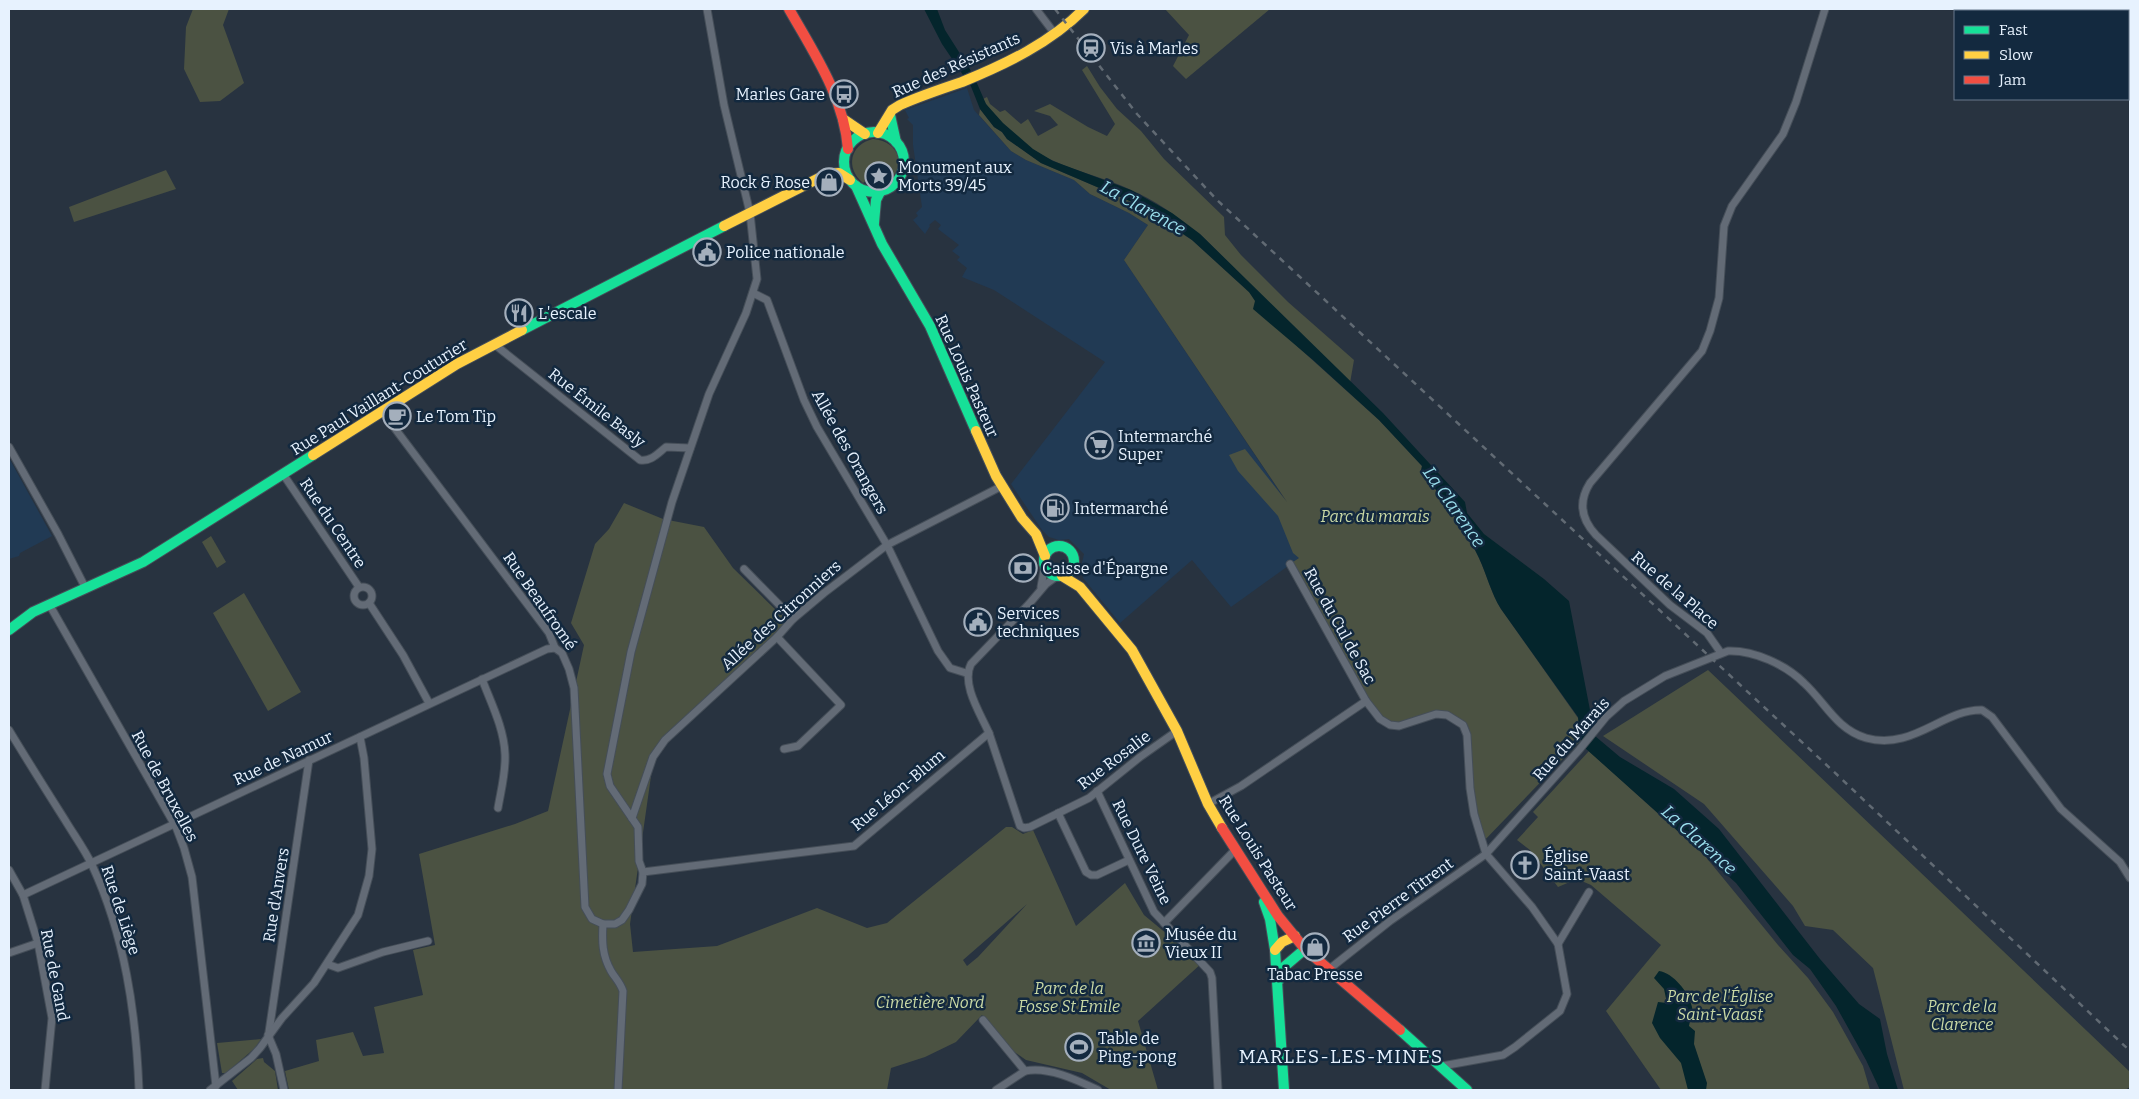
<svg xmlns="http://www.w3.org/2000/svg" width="2139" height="1099" viewBox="0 0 2139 1099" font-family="Bitter,serif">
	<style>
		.built { fill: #213a54 }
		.green { fill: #4b5242; fill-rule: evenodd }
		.water { fill: #04252c }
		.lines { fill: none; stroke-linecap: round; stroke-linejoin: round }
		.street-casing { stroke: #454e58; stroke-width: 9 }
		.fast-casing { stroke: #454e58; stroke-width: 12 }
		.slow-casing { stroke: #454e58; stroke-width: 12 }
		.jam-casing { stroke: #454e58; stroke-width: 12 }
		.street { stroke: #636b76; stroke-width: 7 }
		.fast { stroke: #16e098; stroke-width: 10 }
		.slow { stroke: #ffcf43; stroke-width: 10 }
		.jam { stroke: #f24e42; stroke-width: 10 }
		.rail { stroke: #616a73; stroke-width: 2.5; stroke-dasharray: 6 6; stroke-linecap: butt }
		.labels { text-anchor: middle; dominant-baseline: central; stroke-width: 5; stroke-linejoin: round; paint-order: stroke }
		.poi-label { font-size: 16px; fill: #e7f2fe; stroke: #13293f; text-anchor: start }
		.street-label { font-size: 16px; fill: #e7f2fe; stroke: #13293f }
		.park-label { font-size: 16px; font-style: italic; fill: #cad9a5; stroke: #13293f }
		.water-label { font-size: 18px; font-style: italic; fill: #9adeec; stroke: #13293f }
		.quarter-label { font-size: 19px; letter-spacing: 1px; fill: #e7f2fe; stroke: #13293f }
	</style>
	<rect width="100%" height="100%" fill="#283340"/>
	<g class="built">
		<path d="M967,88l7,22 37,41 15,9 48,20 16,14 39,19 19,12 -24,35 192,286 -85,61 -39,-47 -72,63 -37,-45 -2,-11 3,-13 -15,-15 -10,1 -10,-3 -7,-7 -31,-46 94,-122 -111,-72 -32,-13 5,-9 -10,-8 3,-3 -8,-6 7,-6 -21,-16 3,-4 -6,-5 -6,5 1,1 -5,8 -12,-14 5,-4 -2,-3 6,-6 -9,-62v-20l-6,-6 2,-1 -4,-8z"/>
		<path d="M9,458l43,78 -32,17 -1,3 -10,3z"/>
	</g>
	<g class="green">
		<path d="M193,9h36l-6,16 21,58 -24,18 -20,1 -16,-33 2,-42z"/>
		<path d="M1165,9h105l-84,70 -13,-13 16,-31z"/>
		<path d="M1087,66l13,21 17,22 24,22 23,28 60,58 1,18 16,20 47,47 66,58 -4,23 -150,-149c-22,-17 -45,-34 -71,-45 -24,-11 -51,-17 -75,-28 -27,-12 -57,-37 -71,-62l4,-2 3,7 10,8 5,-2 16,14 7,-5 10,17 20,-11 -8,-9 -16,-5 16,-7 38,23 19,9 8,-12 -33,-54z"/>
		<path d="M980,109l14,18 8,5 5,7 34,24 91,39 60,38 57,52 49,55 81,73 43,46 -1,5c22,27 44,56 58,87 8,17 12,35 22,51l77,109 3,22 -99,103 -8,-29 -11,-89 -16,-10 -48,11 -19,-7 -90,-155 9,-6 -6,-5 -15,-37 -40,-45 -9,-16 16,-6 42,53 -163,-242 24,-35 -19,-12 -39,-19 -16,-14 -48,-20 -15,-9 -32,-36z"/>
		<path d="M873,139c28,2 35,31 11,45l-4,-10 1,-5 -8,-1 -4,3 -1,8 -5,4c-18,-15 -13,-39 10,-44z"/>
		<path d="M166,170l10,19 -102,33 -5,-15z"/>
		<path d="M624,503l39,16 41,8 29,41 47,46 15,8 -135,126 -7,14 -23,162 3,28 84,-6 100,-38 50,20 20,-5 119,-96h6l11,7 10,-4 43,96 49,-43 19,32 58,48 -64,58 20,69h-47l-29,-17 -56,-13 -20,-14 -24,-31 -26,27 -31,15 -34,11 -4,22h-598l-4,-19 34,-10 -3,-21 37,-8 10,24 21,-3 -10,-46 49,-12 -10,-45 22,-5 -16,-91 96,-30 33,-13 36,-166 -13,-22 24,-79 14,-15zM1027,904l-49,53 -11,9 -4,-6z"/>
		<path d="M211,536l15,26 -9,6 -15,-26z"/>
		<path d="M244,593l57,99 -33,19 -55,-98z"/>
		<path d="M1708,670l422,402v15l-5,3h-221l-31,-122 -40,-38 -28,-4 -12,-20 -89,-102 -101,-68z"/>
		<path d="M1589,751l116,105 73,89 30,33 25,34 30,54 7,24h-209l-55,-79 55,-66 -70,-60 -14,-6 -19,8 -28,-37 -13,-10 21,-23 -5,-5z"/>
		<path d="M261,1039l-6,9 -29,25h-4l-5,-30z"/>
		<path d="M263,1058l1,4 11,9 3,19h-40l-6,-9 25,-22z"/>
	</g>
	<g class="water">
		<path d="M924,9h13l8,21 26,41 -8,4 -21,-31z"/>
		<path d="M976,81l10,23 17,19 30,26 20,12 78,29 41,23 28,21 183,179 82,89 2,11 17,21 60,45 25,22 26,135 25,21 54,32 45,40 101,130 39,45 21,15 7,35 11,36h-18l-14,-30 -30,-54 -26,-37 -17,-14 -57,-72 -151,-135 -4,-8 -3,-23 -77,-108c-10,-16 -14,-34 -22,-51 -14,-31 -36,-60 -58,-87l1,-5 -43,-46 -66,-60 -60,-51 2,-8 -6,-9 -57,-52 -19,-13 -41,-25 -91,-39 -34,-24 -5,-7 -8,-5 -14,-18 -10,-25z"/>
		<path d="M1659,971c14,2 30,21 33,36 1,6 -2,13 -3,19l6,5 -1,13 13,39 -1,7h-18l-7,-27 -21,-25 -8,-15 6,-21 9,1 -3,-14 -10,-11z"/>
	</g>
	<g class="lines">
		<g class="street-casing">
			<g id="street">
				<path d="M1036,9l19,25"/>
				<path d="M753,293l14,7 37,100 13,27 70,118 51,106 12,17 16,5"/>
				<path d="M494,344l146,116c11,2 18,-7 26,-13l24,1"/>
				<path d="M381,410l168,223 6,15 7,5 7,16 5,19 11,219 7,12 11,5h12l7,-4 7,-10 13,-26 1,-12 -4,-11 -1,-34 -28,-41 -3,-12 24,-122 41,-150 37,-108 37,-81 11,-34 -7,-66 -26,-108 -17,-96"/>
				<path d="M9,447l49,87 28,55"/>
				<path d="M283,474l76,113"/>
				<path d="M1290,564l76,137 14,18 10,6 9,1 37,-12 11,1 16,10 4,10 3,53 4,26 12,40 46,53 26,37 9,50 -7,17 -45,36 -12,8 -61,11"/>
				<path d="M744,569l49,50"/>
				<circle cx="363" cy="596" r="9"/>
				<path d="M1041,587l4,-22"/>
				<path d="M369,603l34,52 26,48"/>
				<path d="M49,604l127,223 8,21 8,29 24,209"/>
				<path d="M777,637l64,68 -43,41 -14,3"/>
				<path d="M1721,653l-14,-20 -37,-28 -74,-70c-15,-16 -18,-33 -6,-52l112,-132 8,-20 9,-33 5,-72 8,-20 51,-72 13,-32 29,-93"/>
				<path d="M482,679c9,24 22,49 23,75 1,18 -4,36 -7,54"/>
				<path d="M9,730c18,30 37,60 56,90 9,15 20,30 27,45 33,71 44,148 47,225"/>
				<path d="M989,733l31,93 4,2 6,-1 59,-29 51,-41 37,-26"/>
				<path d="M1097,791l57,121 56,60 2,6 6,112"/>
				<path d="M1208,804l33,-18 125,-85"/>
				<path d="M1058,813l28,59 5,3h6l32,-15"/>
				<path d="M632,818l21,-61 12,-17 112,-103 16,-18 31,-26 63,-48 115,-59"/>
				<path d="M9,870l14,25 15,48 14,75 -7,72"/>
				<path d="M643,872l211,-26 135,-113c-9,-20 -28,-49 -18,-69l58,-60 17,-20 11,-8"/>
				<path d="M23,895l524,-246 8,-1"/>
				<path d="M1164,923l71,-73"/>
				<path d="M603,924c-1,17 -1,31 8,47 4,7 9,11 12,20l-5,99"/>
				<path d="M1558,944l31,-52"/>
				<path d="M9,953l29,-10"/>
				<path d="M327,964l11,4 45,-16 45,-11"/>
				<path d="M1328,970l62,-49 96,-67 93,-104 27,-33 18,-16 41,-25 63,-25c26,-1 58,14 76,32 21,19 32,46 62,55 47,13 77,-29 116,-28l10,7 69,92 59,53 10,16"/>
				<path d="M983,1020l42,51c23,-5 52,9 73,19"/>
				<path d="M269,1032l40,-272"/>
				<path d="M268,1035l8,19 8,36"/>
				<path d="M210,1090l41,-32 9,-10 22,-30 32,-35 44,-68 11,-39 3,-27 -8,-91 -4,-21"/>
				<path d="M996,1090l29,-19"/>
			</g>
		</g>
		<g class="fast-casing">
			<g id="fast">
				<path d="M890,115l6,27"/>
				<circle cx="874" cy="162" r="30"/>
				<path d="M856,186l26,58 48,82 46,105"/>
				<path d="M874,223l2,-23 4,-8"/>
				<path d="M522,330l202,-104"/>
				<circle cx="1059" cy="561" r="15"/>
				<path d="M9,630l24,-18 110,-50 170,-107"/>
				<path d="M1264,902l6,17 5,31 9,140"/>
				<path d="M1279,980l6,-14 20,-17"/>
				<path d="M1400,1030l67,60"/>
			</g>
		</g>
		<g class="slow-casing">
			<g id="slow">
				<path d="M843,119l22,15"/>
				<path d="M878,133l14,-23 8,-5c20,-9 41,-16 62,-23 44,-18 88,-39 122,-73"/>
				<path d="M724,226l103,-52 12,-1 11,7"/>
				<path d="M976,431l20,45 26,42 14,16 9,22"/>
				<path d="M313,455l144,-91 65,-34"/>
				<path d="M1062,576l18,11 52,63 45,81 31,73 14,24"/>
				<path d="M1275,950l7,-8 13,-6"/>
			</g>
		</g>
		<g class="jam-casing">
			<g id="jam">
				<path d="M789,9c25,44 55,88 59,140"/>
				<path d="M1222,828l56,88 27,33 95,81"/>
			</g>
		</g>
		<use href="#street" class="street"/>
		<use href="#fast" class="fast"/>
		<use href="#slow" class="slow"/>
		<use href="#jam" class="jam"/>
		<path class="rail" d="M1055,9l82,105 80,86 615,570 298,281"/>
	</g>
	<defs>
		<g id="station-ring" transform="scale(1.4375)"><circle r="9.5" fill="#13293f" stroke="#a4afbc" stroke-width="1.5"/><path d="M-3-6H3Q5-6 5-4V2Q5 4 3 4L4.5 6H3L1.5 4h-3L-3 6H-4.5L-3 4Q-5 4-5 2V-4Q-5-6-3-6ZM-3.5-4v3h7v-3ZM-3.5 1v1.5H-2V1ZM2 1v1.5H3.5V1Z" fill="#a4afbc"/></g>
		<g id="bus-ring" transform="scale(1.4375)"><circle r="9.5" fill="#13293f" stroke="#a4afbc" stroke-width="1.5"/><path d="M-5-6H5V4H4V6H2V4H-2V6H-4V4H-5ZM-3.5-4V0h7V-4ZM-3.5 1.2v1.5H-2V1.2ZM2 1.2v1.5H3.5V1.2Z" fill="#a4afbc"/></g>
		<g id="sight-ring" transform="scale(1.4375)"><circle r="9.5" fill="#13293f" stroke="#a4afbc" stroke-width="1.5"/><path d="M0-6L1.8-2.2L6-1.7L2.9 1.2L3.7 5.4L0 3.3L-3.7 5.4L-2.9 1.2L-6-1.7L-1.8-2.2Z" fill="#a4afbc"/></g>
		<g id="shop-ring" transform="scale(1.4375)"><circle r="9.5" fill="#13293f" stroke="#a4afbc" stroke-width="1.5"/><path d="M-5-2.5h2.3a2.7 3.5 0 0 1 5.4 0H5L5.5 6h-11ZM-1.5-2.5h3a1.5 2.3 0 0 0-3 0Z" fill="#a4afbc"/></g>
		<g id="civic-ring" transform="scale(1.4375)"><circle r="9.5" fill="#13293f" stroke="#a4afbc" stroke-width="1.5"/><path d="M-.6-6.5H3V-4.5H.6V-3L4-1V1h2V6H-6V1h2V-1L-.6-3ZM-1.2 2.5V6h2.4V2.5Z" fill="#a4afbc"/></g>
		<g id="restaurant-ring" transform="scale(1.4375)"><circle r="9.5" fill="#13293f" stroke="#a4afbc" stroke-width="1.5"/><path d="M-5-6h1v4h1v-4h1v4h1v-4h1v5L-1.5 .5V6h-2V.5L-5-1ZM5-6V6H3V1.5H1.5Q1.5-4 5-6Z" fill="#a4afbc"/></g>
		<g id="cafe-ring" transform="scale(1.4375)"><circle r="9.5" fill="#13293f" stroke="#a4afbc" stroke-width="1.5"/><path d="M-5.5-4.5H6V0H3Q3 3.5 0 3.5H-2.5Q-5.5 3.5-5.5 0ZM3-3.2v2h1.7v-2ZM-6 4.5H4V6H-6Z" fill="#a4afbc"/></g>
		<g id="supermarket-ring" transform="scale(1.4375)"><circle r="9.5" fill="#13293f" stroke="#a4afbc" stroke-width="1.5"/><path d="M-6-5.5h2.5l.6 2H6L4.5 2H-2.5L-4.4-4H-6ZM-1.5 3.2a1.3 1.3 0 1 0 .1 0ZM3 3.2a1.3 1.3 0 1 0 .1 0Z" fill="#a4afbc"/></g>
		<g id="fuel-ring" transform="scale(1.4375)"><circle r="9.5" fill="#13293f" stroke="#a4afbc" stroke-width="1.5"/><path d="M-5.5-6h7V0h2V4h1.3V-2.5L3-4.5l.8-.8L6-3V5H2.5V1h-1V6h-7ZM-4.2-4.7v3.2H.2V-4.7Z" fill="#a4afbc"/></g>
		<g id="bank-ring" transform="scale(1.4375)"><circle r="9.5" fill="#13293f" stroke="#a4afbc" stroke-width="1.5"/><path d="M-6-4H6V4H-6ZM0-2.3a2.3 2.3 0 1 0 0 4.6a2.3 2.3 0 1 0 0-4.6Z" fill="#a4afbc"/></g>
		<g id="church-ring" transform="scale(1.4375)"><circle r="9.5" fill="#13293f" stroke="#a4afbc" stroke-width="1.5"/><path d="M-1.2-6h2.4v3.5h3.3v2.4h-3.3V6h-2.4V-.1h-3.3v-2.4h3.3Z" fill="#a4afbc"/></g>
		<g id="museum-ring" transform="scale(1.4375)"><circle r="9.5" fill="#13293f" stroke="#a4afbc" stroke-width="1.5"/><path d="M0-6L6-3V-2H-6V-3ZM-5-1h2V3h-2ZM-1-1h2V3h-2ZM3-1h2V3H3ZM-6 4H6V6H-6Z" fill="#a4afbc"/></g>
		<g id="stadium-ring" transform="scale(1.4375)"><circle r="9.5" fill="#13293f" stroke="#a4afbc" stroke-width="1.5"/><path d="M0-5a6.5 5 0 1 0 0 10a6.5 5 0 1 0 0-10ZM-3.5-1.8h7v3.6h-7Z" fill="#a4afbc"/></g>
	</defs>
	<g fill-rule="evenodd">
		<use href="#station-ring" x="1091" y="48"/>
		<use href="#bus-ring" x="844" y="94"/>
		<use href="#sight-ring" x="879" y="176"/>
		<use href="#shop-ring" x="829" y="182"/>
		<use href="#civic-ring" x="707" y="252"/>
		<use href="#restaurant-ring" x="519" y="313"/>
		<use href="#cafe-ring" x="397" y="416"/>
		<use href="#supermarket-ring" x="1099" y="445"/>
		<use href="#fuel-ring" x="1055" y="508"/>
		<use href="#bank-ring" x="1023" y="568"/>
		<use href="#civic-ring" x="978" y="622"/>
		<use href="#church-ring" x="1525" y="865"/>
		<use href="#museum-ring" x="1146" y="943"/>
		<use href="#shop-ring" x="1315" y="947"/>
		<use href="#stadium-ring" x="1079" y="1047"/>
	</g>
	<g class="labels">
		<g class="poi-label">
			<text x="1110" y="48">Vis à Marles</text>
			<text x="825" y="94" text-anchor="end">Marles Gare</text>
			<text x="898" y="167">Monument aux<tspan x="898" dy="18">Morts 39/45</tspan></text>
			<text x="810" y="182" text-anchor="end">Rock &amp; Rose</text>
			<text x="726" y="252">Police nationale</text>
			<text x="538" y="313">L'escale</text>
			<text x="416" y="416">Le Tom Tip</text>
			<text x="1118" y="436">Intermarché<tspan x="1118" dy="18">Super</tspan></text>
			<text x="1074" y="508">Intermarché</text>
			<text x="1042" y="568">Caisse d'Épargne</text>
			<text x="997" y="613">Services<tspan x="997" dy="18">techniques</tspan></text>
			<text x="1544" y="856">Église<tspan x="1544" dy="18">Saint-Vaast</tspan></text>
			<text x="1165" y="934">Musée du<tspan x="1165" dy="18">Vieux II</tspan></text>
			<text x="1315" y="974" text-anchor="middle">Tabac Presse</text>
			<text x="1098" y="1038">Table de<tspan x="1098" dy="18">Ping-pong</tspan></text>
		</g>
		<g class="street-label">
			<text transform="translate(956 65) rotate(-24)">Rue des Résistants</text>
			<text transform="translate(967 376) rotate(66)">Rue Louis Pasteur</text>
			<text transform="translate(379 397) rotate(-32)">Rue Paul Vaillant-Couturier</text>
			<text transform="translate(597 408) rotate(38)">Rue Émile Basly</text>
			<text transform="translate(850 452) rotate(61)">Allée des Orangers</text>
			<text transform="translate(333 523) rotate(56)">Rue du Centre</text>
			<text transform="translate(1675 590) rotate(41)">Rue de la Place</text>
			<text transform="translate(540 601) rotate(55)">Rue Beaufromé</text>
			<text transform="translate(781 615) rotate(-42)">Allée des Citronniers</text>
			<text transform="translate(1340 626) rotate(61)">Rue du Cul de Sac</text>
			<text transform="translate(1571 739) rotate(-48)">Rue du Marais</text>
			<text transform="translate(283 758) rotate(-25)">Rue de Namur</text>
			<text transform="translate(1114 760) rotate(-37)">Rue Rosalie</text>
			<text transform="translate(165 786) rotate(62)">Rue de Bruxelles</text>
			<text transform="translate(898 790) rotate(-40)">Rue Léon-Blum</text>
			<text transform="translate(1142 852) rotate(64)">Rue Dure Veine</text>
			<text transform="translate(1258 853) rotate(58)">Rue Louis Pasteur</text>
			<text transform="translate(276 895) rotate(-81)">Rue d'Anvers</text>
			<text transform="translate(1398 900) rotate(-36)">Rue Pierre Titrent</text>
			<text transform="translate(121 910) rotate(72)">Rue de Liège</text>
			<text transform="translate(55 975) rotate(79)">Rue de Gand</text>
		</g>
		<g class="park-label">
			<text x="1375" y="516">Parc du marais</text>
			<text x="1069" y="988">Parc de la<tspan x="1069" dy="18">Fosse St Emile</tspan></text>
			<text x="1720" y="996">Parc de l'Église<tspan x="1720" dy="18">Saint-Vaast</tspan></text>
			<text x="930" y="1002">Cimetière Nord</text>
			<text x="1962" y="1006">Parc de la<tspan x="1962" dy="18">Clarence</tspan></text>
		</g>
		<g class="water-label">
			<text transform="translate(1143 208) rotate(29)">La Clarence</text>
			<text transform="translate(1454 507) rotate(55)">La Clarence</text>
			<text transform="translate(1699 840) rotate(42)">La Clarence</text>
		</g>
		<g class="quarter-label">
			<text x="1341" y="1056">MARLES-LES-MINES</text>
		</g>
	</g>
	<rect width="2139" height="1099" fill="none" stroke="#e7f2fe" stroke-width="20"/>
	<rect x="1954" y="10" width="175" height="90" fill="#13293f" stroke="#68798b"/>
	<rect x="1964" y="26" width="25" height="8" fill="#16e098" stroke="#68798b"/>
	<text x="1999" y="35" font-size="15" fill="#e7f2fe">Fast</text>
	<rect x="1964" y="51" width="25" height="8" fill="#ffcf43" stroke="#68798b"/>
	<text x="1999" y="60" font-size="15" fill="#e7f2fe">Slow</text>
	<rect x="1964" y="76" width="25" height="8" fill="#f24e42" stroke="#68798b"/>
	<text x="1999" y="85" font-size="15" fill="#e7f2fe">Jam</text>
</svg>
